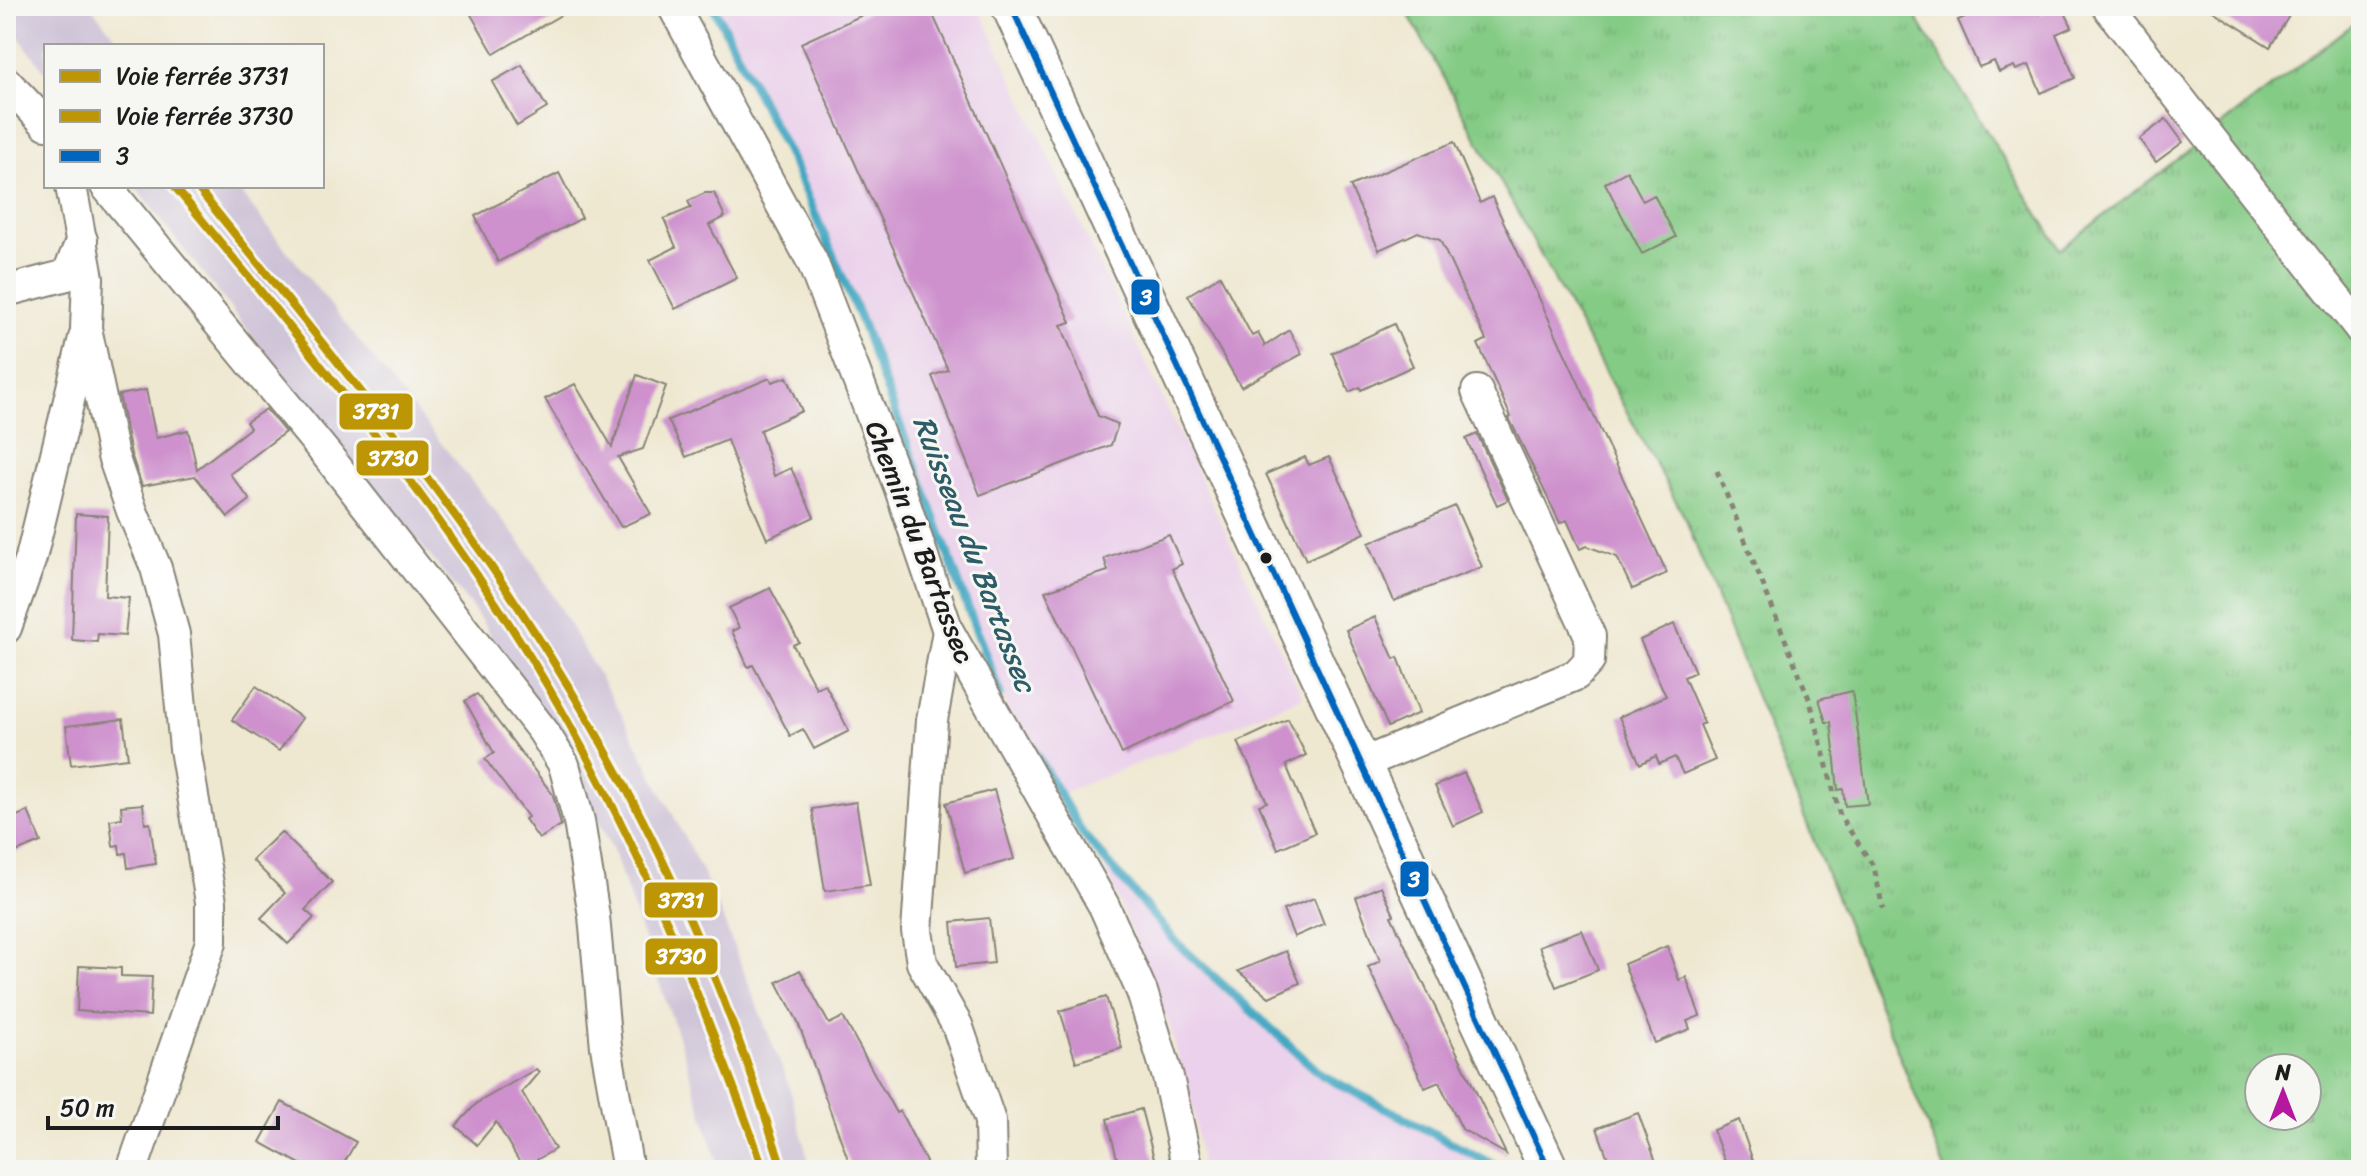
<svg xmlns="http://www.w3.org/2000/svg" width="2367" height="1176" viewBox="0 0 2367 1176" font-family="Sriracha,sans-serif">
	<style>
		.built { fill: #ebd1eb }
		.industrial { fill: #cbbfd5 }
		.grass { fill: url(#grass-tufts); stroke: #507450; stroke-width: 2; fill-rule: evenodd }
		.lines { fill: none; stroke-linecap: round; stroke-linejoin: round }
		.stream { stroke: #42a7c2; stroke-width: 9 }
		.building { fill: #ce91cd }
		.minor-casing { stroke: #868276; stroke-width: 34 }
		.major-casing { stroke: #868276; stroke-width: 42 }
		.path { stroke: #868276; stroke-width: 5; stroke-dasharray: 6 6; stroke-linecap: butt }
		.minor { stroke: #fff; stroke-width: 30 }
		.major { stroke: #fff; stroke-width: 38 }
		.bus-1-casing { stroke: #f6f6f2; stroke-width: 12 }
		.bus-1 { stroke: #0065bd; stroke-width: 6 }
		.rail-1-casing { stroke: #f6f6f2; stroke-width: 14 }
		.rail-2-casing { stroke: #f6f6f2; stroke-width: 14 }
		.rail-1 { stroke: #bc9604; stroke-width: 8 }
		.rail-2 { stroke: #bc9604; stroke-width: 8 }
		.bus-dot { fill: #1c1c1c; stroke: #f6f6f2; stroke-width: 3 }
		.labels { text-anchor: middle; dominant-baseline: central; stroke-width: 6; stroke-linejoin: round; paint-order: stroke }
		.street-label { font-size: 28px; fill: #1c1c1c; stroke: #f6f6f2 }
		.water-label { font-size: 30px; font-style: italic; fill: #2d5b67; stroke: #f6f6f2 }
		.line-badge { stroke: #f6f6f2; stroke-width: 3 }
		.badge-label { font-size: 22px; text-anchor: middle; font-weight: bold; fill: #fff }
	</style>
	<defs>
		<pattern id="grass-tufts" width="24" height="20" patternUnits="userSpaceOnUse" patternTransform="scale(2)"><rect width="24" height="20" fill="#84cb85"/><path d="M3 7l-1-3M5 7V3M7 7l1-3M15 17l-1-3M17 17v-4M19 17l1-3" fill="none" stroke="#71ae72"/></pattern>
	</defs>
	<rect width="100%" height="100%" fill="#f6f6f2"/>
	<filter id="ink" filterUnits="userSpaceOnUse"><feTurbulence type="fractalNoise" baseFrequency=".0125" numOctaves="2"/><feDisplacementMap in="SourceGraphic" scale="16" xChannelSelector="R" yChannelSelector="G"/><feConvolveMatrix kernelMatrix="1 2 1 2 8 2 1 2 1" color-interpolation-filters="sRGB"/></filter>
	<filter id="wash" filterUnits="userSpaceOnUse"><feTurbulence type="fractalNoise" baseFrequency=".006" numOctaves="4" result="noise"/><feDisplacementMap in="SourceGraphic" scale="32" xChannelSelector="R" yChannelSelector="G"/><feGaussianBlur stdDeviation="1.8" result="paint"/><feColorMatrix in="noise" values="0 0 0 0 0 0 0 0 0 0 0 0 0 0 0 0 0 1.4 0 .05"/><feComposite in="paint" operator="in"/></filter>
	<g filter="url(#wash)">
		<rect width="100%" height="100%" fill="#efe8d1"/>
		<g class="built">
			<path d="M713,6h265l325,691 -59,25 -185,72 -60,-100 -139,-376 -66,-152z"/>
			<path d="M1098,851l79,92 145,132 181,95h-301l-8,-57 -26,-92z"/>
		</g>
		<g class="industrial">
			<path d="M6,6h84l33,40h-77v27l-40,-53z"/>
			<path d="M134,186h101l290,362 97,167 89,174 78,197 22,84h-91l-40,-128 -67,-192 -53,-106 -85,-133 -158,-193z"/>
		</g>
		<path class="grass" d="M1404,6h505l151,243 301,-231v1152h-416l-261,-654zM2259,1068h48v48h-48z"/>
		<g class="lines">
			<g class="stream">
				<path d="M713,6l81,160 66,152 140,376"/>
				<path d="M1028,741l54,92 95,110 145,132 181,95"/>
			</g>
		</g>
		<g id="blocks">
			<g class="building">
				<path d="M466,6h110l-82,48z"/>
				<path d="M882,6h47l142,316 -10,3 37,91 20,8 -7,21 -131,50 -48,-119 16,-6 -147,-327z"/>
				<path d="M1991,6h46l3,8 22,-8 10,21 -16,7 19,44 -34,15 -12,-28 -13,5 -2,-4 -15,6 -5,-11 -15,6 -21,-47z"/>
				<path d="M2205,6h90l-25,41z"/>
				<path d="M522,65l25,43 -30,18 -25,-44z"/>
				<path d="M2166,119l17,23 -27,20 -17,-23z"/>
				<path d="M1454,142l26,61 12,-6 175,376 -32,15 -3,1 -15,-32 -30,-11 -7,3 -13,-29 -7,3 -51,-105 2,-1 -33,-73 8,-4 -46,-100 -22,-8 -39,18 -29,-64z"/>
				<path d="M1627,171l16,30 11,-6 22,42 -34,17 -37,-71z"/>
				<path d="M559,173l23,45 -84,44 -23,-46z"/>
				<path d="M705,193h9l11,24 -16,8 28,53 -62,31 -25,-49 26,-13 -12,-28 27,-11 -3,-7z"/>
				<path d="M1220,276l32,60 6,-3 7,13 24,-16 13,24 -61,33 -53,-92z"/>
				<path d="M1394,324l19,42 -52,24 -1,-3 -11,5 -17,-39z"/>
				<path d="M637,375l29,11 -23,63 -25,8 33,57 -30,13 -76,-128 30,-15 37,63z"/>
				<path d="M787,377l15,34 -42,19 14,46 17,-8 23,49 -47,22 -22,-50 -18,-49 -41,17 -18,-37 102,-42 2,4z"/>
				<path d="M146,390l10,48 32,-8 9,39 53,-41 -4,-6 20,-13 19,23 -55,42 20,26 -22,17 -33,-41 -53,10 -11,-32 -12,-59z"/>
				<path d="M1477,434l31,66 -11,5 -31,-66z"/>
				<path d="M1305,457l4,8 20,-8 36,76 -59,27 -40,-86z"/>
				<path d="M1455,506l27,61 -88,34 -25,-58z"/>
				<path d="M76,514l32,2 -3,80 24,2 -4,38 -27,-2 -1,8 -25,-2z"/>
				<path d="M1169,535l13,29 -10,5 62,132 -112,53 -77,-163 63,-20 -4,-13z"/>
				<path d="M770,588l29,54 -6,3 23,43 9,-4 24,47 -35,18 -11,-20 -13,7 -37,-71 -5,2 -16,-36 7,-3 -10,-20z"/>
				<path d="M1375,617l19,42 4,-2 21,56 -31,14 -42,-97z"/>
				<path d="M1674,624l21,48 -11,5 20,46 -4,2 15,35 -32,14 -8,-17 -16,7 -3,-8 -16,8 -21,-47 47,-21 -26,-56z"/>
				<path d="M256,686l46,32 -23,33 -47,-31z"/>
				<path d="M1852,691l16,113 -23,2 -2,-17 -5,1 -7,-68h-5l-7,-23z"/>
				<path d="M477,694l76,101 8,30 -22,14 -14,-20 3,-2 -43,-58 9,-6 -29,-52z"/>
				<path d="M123,719l5,39 -57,7 -5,-39z"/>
				<path d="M1288,719l18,36 -20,10 29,68 -37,16 -19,-44 8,-3 -29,-60z"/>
				<path d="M1464,773l19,39 -30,14 -18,-40z"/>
				<path d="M994,790l20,69 -49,14 -19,-70z"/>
				<path d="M856,802l14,83 -45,6 -13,-82z"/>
				<path d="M143,804l2,20 5,-1 6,41 -28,4 -2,-15 -6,1 -1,-9 -6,1 -3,-26 12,-2 -1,-12z"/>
				<path d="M28,811l13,31 -35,14v-35z"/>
				<path d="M281,832l51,50 -27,28 9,8 -26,26 -27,-26 24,-25 -33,-33z"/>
				<path d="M1381,886l13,29 -3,1 115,238 -44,-25 -23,-47 -14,6 -57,-121 12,-6 -24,-64z"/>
				<path d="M1314,898l10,26 -30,13 -11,-27z"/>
				<path d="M989,918l5,45 -38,4 -4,-45z"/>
				<path d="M1582,930l16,40 -42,17 -17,-41z"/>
				<path d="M1667,946l12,34 7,-3 14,39 -13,5 3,8 -35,14 -31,-79z"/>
				<path d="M1286,951l14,32 -31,14 -31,-26z"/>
				<path d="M79,966l42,2v8l31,1 -2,39 -73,-5z"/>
				<path d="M800,970l29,54 14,-7 53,96 4,-2 30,59h-78l-55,-150 -20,-38z"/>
				<path d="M1106,997l16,51 -46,14 -16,-51z"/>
				<path d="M536,1069l3,3 -17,20 33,57 -32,19 -27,-46 -19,23 -21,-19 21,-23z"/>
				<path d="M282,1102l74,40 -16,28h-29l-51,-28z"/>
				<path d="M1141,1109l16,61h-37l-13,-51z"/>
				<path d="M1638,1113l21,57h-47l-15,-42z"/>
				<path d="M1739,1120l17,50h-28l-15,-40z"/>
			</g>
		</g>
	</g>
	<g filter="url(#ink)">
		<use href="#blocks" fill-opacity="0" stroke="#868276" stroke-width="2"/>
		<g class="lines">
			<g class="minor-casing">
				<g id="minor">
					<path d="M673,6l139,255 88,228 48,142 156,275 38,86 26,85 20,93"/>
					<path d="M2107,6l254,324"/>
					<path d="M6,82l40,42"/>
					<path d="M71,186l17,92 -2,50 27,128 19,55 24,57 18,66 11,115 26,153v40l-79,228"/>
					<path d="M106,186l221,269 216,276 21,34 15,56 15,95 12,131 22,123"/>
					<path d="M6,291l61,-16 15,-35"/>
					<path d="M6,628l25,-70 53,-220"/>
					<path d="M948,631l-16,89 -15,211 5,32 35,62 33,96 1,49"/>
					<path d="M1361,764l215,-89 13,-14 1,-25 -113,-245"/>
				</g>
			</g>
			<g class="major-casing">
				<path id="major" d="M1011,6l538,1164"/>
			</g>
			<path class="path" d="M1717,471l93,230 30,115 34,51 9,42"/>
			<use href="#minor" class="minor"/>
			<use href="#major" class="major"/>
			<g class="bus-1-casing">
				<path id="bus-1" d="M1011,6l538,1164"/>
			</g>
			<use href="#bus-1" class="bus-1"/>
			<g class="rail-1-casing">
				<path id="rail-1" d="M196,186c110,138 226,274 323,422 92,139 169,291 225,447 14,38 26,77 39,115"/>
			</g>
			<g class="rail-2-casing">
				<path id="rail-2" d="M174,186c132,160 267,320 373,499 90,153 157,317 217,485"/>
			</g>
			<use href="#rail-1" class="rail-1"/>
			<use href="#rail-2" class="rail-2"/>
		</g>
	</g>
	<circle class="bus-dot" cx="1266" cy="558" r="7"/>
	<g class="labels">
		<g class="street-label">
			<text transform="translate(920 542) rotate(69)">Chemin du Bartassec</text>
		</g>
		<g class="water-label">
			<text transform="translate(975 554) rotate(69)">Ruisseau du Bartassec</text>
		</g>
	</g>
	<g class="line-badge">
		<rect x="1130" y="278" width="31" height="38" rx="8" fill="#0065bd"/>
		<rect x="338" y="392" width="76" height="39" rx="8" fill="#bc9604"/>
		<rect x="355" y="439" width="75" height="38" rx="8" fill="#bc9604"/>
		<rect x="1399" y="860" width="31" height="38" rx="8" fill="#0065bd"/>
		<rect x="643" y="881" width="76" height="38" rx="8" fill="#bc9604"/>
		<rect x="644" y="937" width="75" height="39" rx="8" fill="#bc9604"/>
	</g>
	<g class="badge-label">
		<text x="1146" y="305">3</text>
		<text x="376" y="419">3731</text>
		<text x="393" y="466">3730</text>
		<text x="1414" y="887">3</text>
		<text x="681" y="908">3731</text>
		<text x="681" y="964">3730</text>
	</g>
	<rect width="2367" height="1176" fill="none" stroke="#f6f6f2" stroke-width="32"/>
	<rect x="44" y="44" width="280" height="144" fill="#f6f6f2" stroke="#9f9f9c" stroke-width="2"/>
	<rect x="60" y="70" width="40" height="12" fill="#bc9604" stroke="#9f9f9c" stroke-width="2"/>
	<text x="116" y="84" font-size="24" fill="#1c1c1c">Voie ferrée 3731</text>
	<rect x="60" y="110" width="40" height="12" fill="#bc9604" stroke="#9f9f9c" stroke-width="2"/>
	<text x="116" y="124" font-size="24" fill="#1c1c1c">Voie ferrée 3730</text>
	<rect x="60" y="150" width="40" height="12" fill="#0065bd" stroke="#9f9f9c" stroke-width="2"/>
	<text x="116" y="164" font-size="24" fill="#1c1c1c">3</text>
	<g transform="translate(2283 1092)"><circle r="38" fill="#f6f6f2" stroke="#9f9f9c" stroke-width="2"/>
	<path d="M0-6L14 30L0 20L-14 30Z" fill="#b5179e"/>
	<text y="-12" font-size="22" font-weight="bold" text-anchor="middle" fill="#1c1c1c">N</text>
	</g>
	<path d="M48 1116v12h230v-12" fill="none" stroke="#1c1c1c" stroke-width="4"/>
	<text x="60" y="1116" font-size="24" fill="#1c1c1c" stroke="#f6f6f2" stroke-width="6" paint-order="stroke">50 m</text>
</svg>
